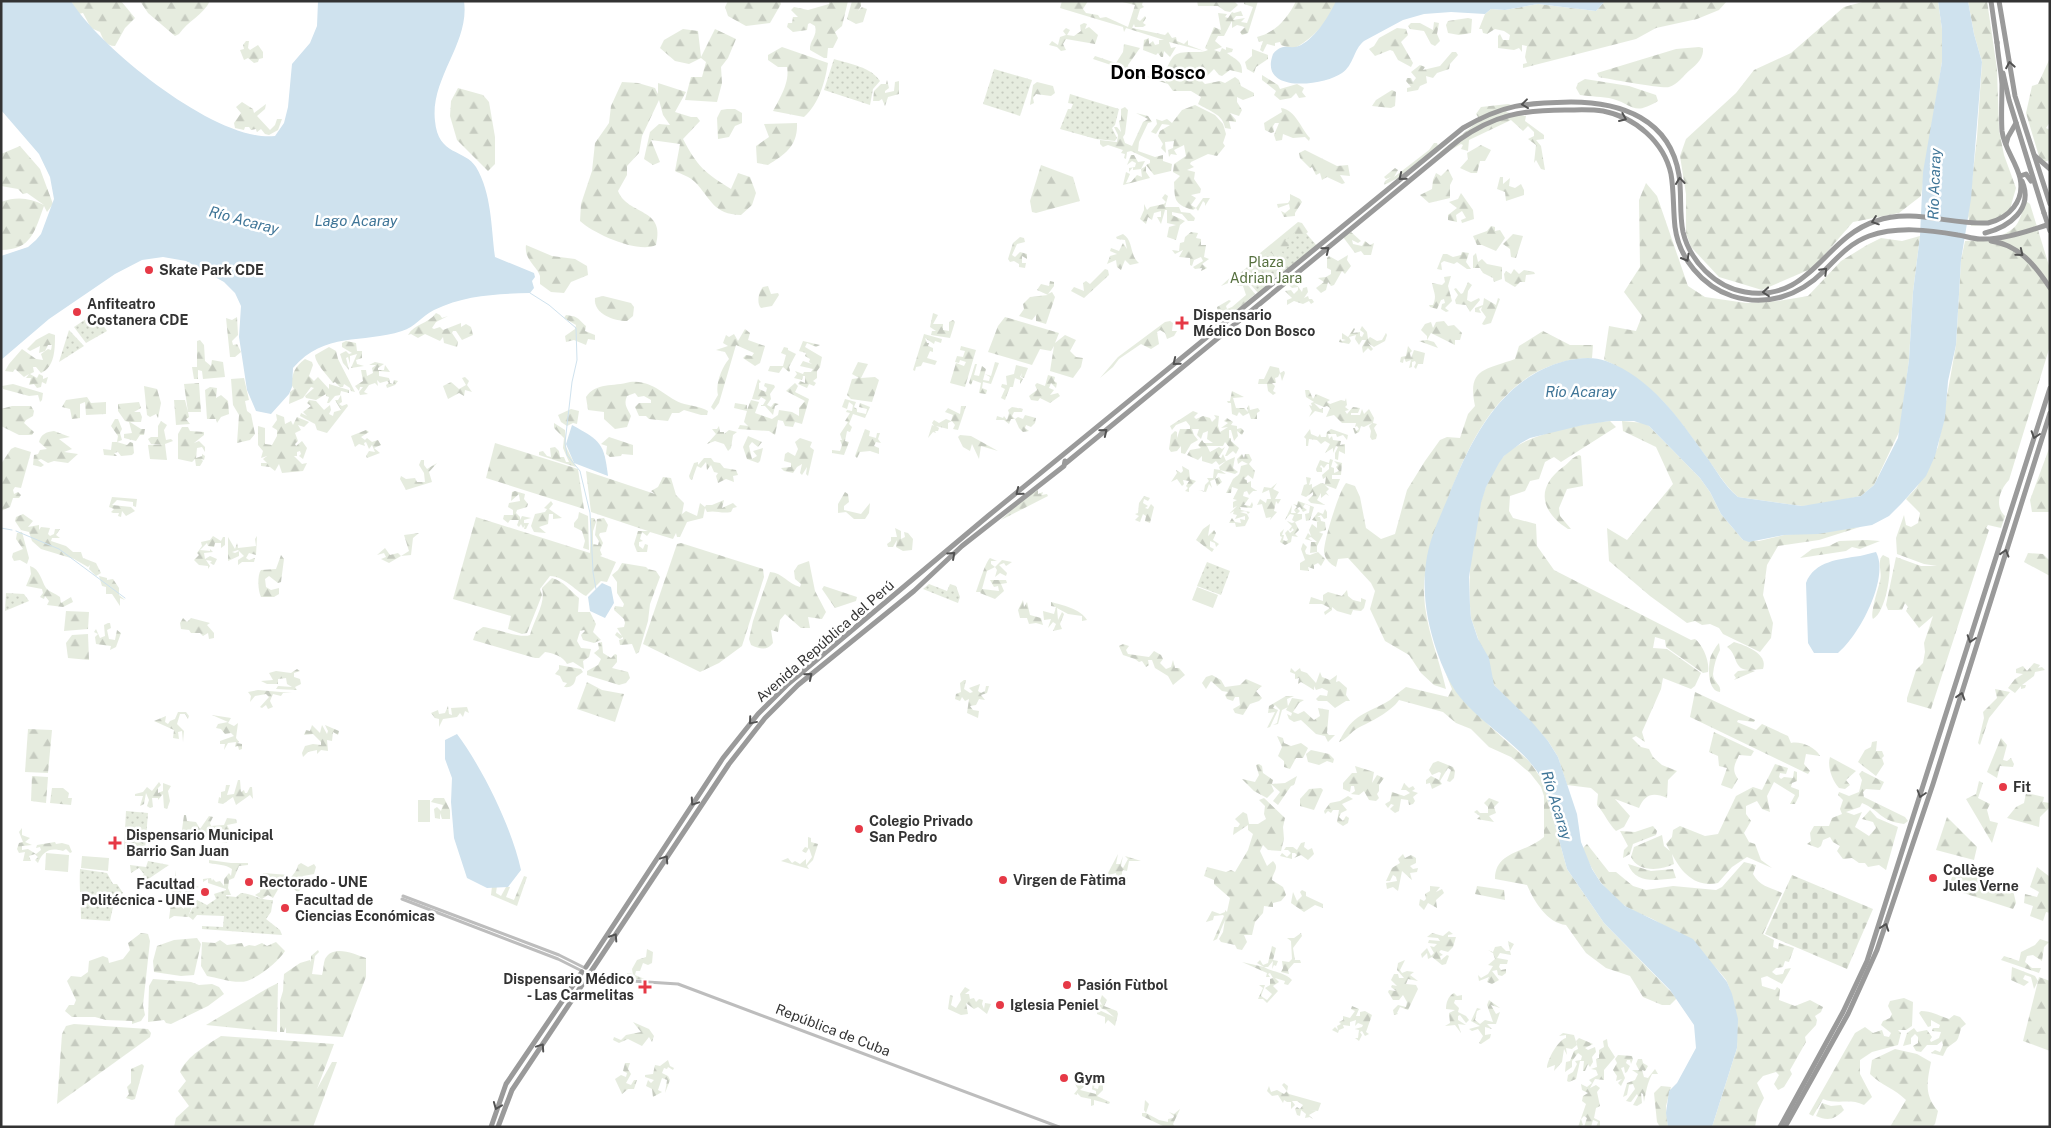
<svg xmlns="http://www.w3.org/2000/svg" width="2051" height="1128" viewBox="0 0 2051 1128" font-family="'Public Sans',sans-serif">
	<style>
		.green { fill: url(#green-dots) }
		.forest { fill: url(#forest-firs) }
		.cemetery { fill: url(#cemetery-stones) }
		.pitch { fill: #e6ecdf }
		.water { fill: #cfe2ee }
		.lines { fill: none; stroke-linecap: round; stroke-linejoin: round }
		.stream { stroke: #cfe2ee; stroke-width: 1 }
		.secondary { stroke: #bdbdbd; stroke-width: 3 }
		.highway { stroke: #9a9a9a; stroke-width: 5 }
		.highway-bridge { stroke: #9a9a9a; stroke-width: 5 }
		.oneway { stroke: #525252 }
		.poi-dot { fill: #e63946; stroke: #fff; stroke-width: 2 }
		.labels { text-anchor: middle; dominant-baseline: central; stroke-width: 5; stroke-linejoin: round; paint-order: stroke }
		.park-label { font-size: 14px; fill: #56703f; stroke: #fff }
		.poi-label { font-size: 14px; font-weight: bold; fill: #333; stroke: #fff; text-anchor: start }
		.street-label { font-size: 14px; fill: #333; stroke: #fff }
		.water-label { font-size: 15px; font-style: italic; fill: #3f7597; stroke: #fff }
		.district-label { font-size: 19px; font-weight: bold; fill: #000; stroke: #fff }
	</style>
	<defs>
		<pattern id="green-dots" width="8" height="8" patternUnits="userSpaceOnUse" patternTransform="scale(1.25)"><rect width="8" height="8" fill="#e6ecdf"/><path d="M2 2h.1M6 6h.1" fill="none" stroke="#c6cbc0" stroke-width="1.8" stroke-linecap="round"/></pattern>
		<pattern id="forest-firs" width="22" height="20" patternUnits="userSpaceOnUse" patternTransform="scale(1.25)"><rect width="22" height="20" fill="#e6ecdf"/><path d="M5 1l3.5 6h-7zM16 11l3.5 6h-7z" fill="#c6cbc0"/></pattern>
		<pattern id="cemetery-stones" width="16" height="16" patternUnits="userSpaceOnUse" patternTransform="scale(1.25)"><rect width="16" height="16" fill="#e6ecdf"/><path d="M2 7V4a2 2 0 0 1 4 0v3zM10 15v-3a2 2 0 0 1 4 0v3z" fill="#c6cbc0"/></pattern>
	</defs>
	<rect width="100%" height="100%" fill="#fff"/>
	<g class="green">
		<path d="M834,59c16,5 37,8 46,22l-7,8 -3,16 -46,-15z"/>
		<path d="M994,69l38,11 -12,36 -37,-12z"/>
		<path d="M1070,94l49,15 -4,16 -3,3 5,10 -2,3 -19,-2 -36,-10 8,-20h3l2,-5 -5,-1z"/>
		<path d="M1299,225l18,21 -58,48 -19,-21z"/>
		<path d="M95,313l12,18 -21,12 -12,-16z"/>
		<path d="M69,330l15,16 -25,16z"/>
		<path d="M1207,562l23,9 -9,24 -24,-9z"/>
		<path d="M929,584l18,7 3,-7 6,2 4,11 -2,6 -35,-14z"/>
		<path d="M6,593l18,1 5,7 -24,10z"/>
		<path d="M126,811l22,2 -3,37 -21,-1z"/>
		<path d="M148,861l21,4 -28,19 -3,-3 6,-7 -5,-6 -8,5 -1,-8 16,2z"/>
		<path d="M80,869l27,4 6,11h4l6,9 -15,12 6,-5 -3,-5 -6,-1 -7,5 4,7 11,1 -3,14 -29,-2c0,-17 -2,-33 -1,-50z"/>
		<path d="M226,890v6l10,1 5,-4c14,1 17,7 32,7l-2,12 -5,7 14,11 2,5 -80,-6v-3l21,1 1,-11 -27,-1 -4,5 -5,-4 9,-16 10,5 9,-6 -2,-5z"/>
	</g>
	<g class="forest">
		<path d="M72,1h49l14,17 -10,10 -10,18c-9,0 -12,-7 -15,-14l-9,-4 -8,-15 -5,1 -5,-5z"/>
		<path d="M140,1h70c-7,14 -22,20 -31,33l-4,2 -27,-23z"/>
		<path d="M728,1h52l1,3 -11,19 -24,3 -18,-10 -3,-9z"/>
		<path d="M829,1h19l-6,25 -7,6 3,6 -5,10h-5l-1,10h-3l-14,-8c-1,-9 8,-14 5,-24l-5,-3 -2,1 -1,6 -14,2 -6,-5 1,-4h4l1,-6h5l-7,-7 3,-3 14,3 21,-6z"/>
		<path d="M852,1h9v5l-3,5 4,-4 5,2 -4,13 -7,2 -9,-5z"/>
		<path d="M1062,1h26l-5,8 3,4 12,2 2,3 6,-1 22,10 7,-22 -17,-4h25l-1,4 2,2 -4,2 -3,10 3,2 5,-5 1,2 -3,5 3,2 -3,2h-8l-1,-3 -2,4 33,7 3,-3 4,6 4,-1 1,4 7,3 4,-4v5l16,6 -35,-9 2,6 5,-1 -6,10 -6,-6 -1,6h-2l-3,-4 -2,2 -13,-5 1,-10 5,-2v6l4,-3 2,4 4,-1v-4h5l-38,-12 -2,4 -1,-5 -63,-19z"/>
		<path d="M1197,1h37l4,4 -8,7 -5,-1 -7,-5h-20z"/>
		<path d="M1258,1l-10,32 -6,2 -2,-3 5,-5 -8,-2 -5,3v-7l-8,15h-6l-3,5 7,6 -8,3 6,2 2,-4 4,2v-3l7,2 -1,3 -5,1c7,6 16,7 15,20l-12,-3 -8,6 -3,-1 -5,-6 -12,12 3,3 15,-3 5,2 10,-6 4,3 2,6 13,7v3l-11,4 -6,-3v5l5,8 -3,6 -9,-3 6,7v2l-7,-1 2,8 -6,-1c-2,-14 -16,-17 -27,-24l3,-7 -10,-6h-18l-5,-7 -75,-25 2,-3 21,7 7,-11 1,-8 16,4 -12,17 1,5 37,12 -3,-8c4,-5 6,-12 10,-17 8,-9 26,-2 35,-7l-3,-2 9,-21 7,3 -3,-17 9,1 -2,3 3,1 4,-6 2,1 7,-2 2,5h-7l-3,4 12,-2 -4,4 6,1 6,-16 -9,-3v-2z"/>
		<path d="M1296,1h41c-7,20 -26,39 -44,48l-12,-4 -1,-3 -5,1v3l-8,-2 -4,8 -3,-2 3,-9 -4,1 -2,-5c18,-4 31,-19 39,-36z"/>
		<path d="M1605,1h122l-8,9 -22,9 -41,9 -20,11 -113,29v-4l4,-1 -2,-6 2,-11 -5,-1v7l-3,-4 -5,2 -16,-2v-12l2,-2 3,6h6l1,-5 -6,-4 -9,-2 -8,5 -4,-1 -1,-4h-3l6,-15 6,-5 14,1 33,-6 58,7z"/>
		<path d="M1866,1h72l4,28v33l-21,134 -22,17 -46,9 -40,46 -51,22 -43,-13 -28,-30 -5,-14v-39l-6,-38 6,-17 50,-46 18,-23 37,-17 53,-46z"/>
		<path d="M1968,1h19l10,68 2,61 5,25 12,33 -8,28 -20,9 -17,1 -3,-10 9,-79 5,-75 -8,-28z"/>
		<path d="M1468,18l4,1 -1,14 -12,2 -11,-2 -2,-8 2,-4z"/>
		<path d="M1434,22l5,1 -2,11 3,7 -5,5 -4,-2 -7,-13 -14,-2 -2,-3 3,-3h9l13,7z"/>
		<path d="M1084,23l3,1 -2,5 4,-2 9,8 -3,9 -29,-5 -3,5 3,6 -5,1 -4,-4 -8,-2 3,-4 6,4 2,-8 6,-2 -3,-4 3,-3 4,2 -3,5 7,1 7,-5 -1,-6z"/>
		<path d="M1397,28l9,1 2,6 -7,7 12,21 -2,4 -13,-7 -5,-9 -3,-1 -15,6 -6,-7 5,-3 5,-8z"/>
		<path d="M683,29l15,2 3,26 14,-28 21,10 -8,19 -7,9 1,16 -5,19 -32,-2 6,-23h11l4,-15 -5,-4 -12,6 -14,-3 -15,-13 4,-8z"/>
		<path d="M246,41h3l-1,7 2,2 8,-5 5,7v6l-4,1 -1,3 -4,1 -6,-5 -4,2 -4,-10 4,-1 -1,-4z"/>
		<path d="M782,47l46,16c-3,19 -9,41 -24,54l-31,-6c7,-13 17,-29 14,-44h-9l-10,-7v-5z"/>
		<path d="M1699,47l4,1c1,10 -6,16 -13,22 -7,6 -12,14 -21,17 -5,2 -61,-8 -70,-10l-2,-4 79,-24z"/>
		<path d="M1252,49l16,6v4l-12,8 -2,6 -7,-4 -2,-7 7,-6z"/>
		<path d="M1452,52h4l2,3 -8,9 -1,5 -12,4 -4,5 -7,-2 1,7 -7,3 -2,4 -11,2v-4l4,-1 -5,-6 1,-3h4l2,4 3,-4 -5,-6 9,-7 5,2 -2,3 17,-4z"/>
		<path d="M2050,58v64l-4,6 4,2v30l-9,3 -15,-50 6,-27 6,-2z"/>
		<path d="M1262,75l16,10 2,4 17,-5 7,4 -2,4 4,5 -7,1 -3,-5 -5,5 -11,2 -6,-5 2,-4 -14,-11z"/>
		<path d="M1585,79l44,7 27,9 2,6c-25,15 -24,4 -45,-2 -11,-3 -22,-2 -33,-4l-4,-7 2,-5z"/>
		<path d="M887,80l2,8 -4,3v2l9,-2 1,-9 4,-1v13l-11,3 -3,9 -3,-7 -3,2h-6l1,-10 7,-7h5z"/>
		<path d="M622,82l16,1 17,5 3,6v-11l28,9 -11,20 16,5h6l3,4 -17,18c14,27 22,34 48,50l7,-16 12,4 6,16 -4,12 -11,10c-28,-1 -29,-15 -46,-33 -5,-5 -14,-8 -20,-11l5,-27 -29,-4 9,22 -7,3 -9,-6 6,-27 9,-8 11,1 -7,-10 -4,-15 -17,36 -3,17 -12,13v9l-9,16c10,25 48,16 38,54 -17,9 -62,-11 -76,-24l1,-17 11,-33 3,-28 14,-20 2,-17z"/>
		<path d="M1037,82l16,4 2,7 -4,3 -15,-2 -3,4 1,5 -4,2 3,-20z"/>
		<path d="M458,88l25,7 6,7 6,35v27l-7,7 -31,-31 -7,-24 1,-15z"/>
		<path d="M1392,90l4,2 -1,14 -4,2 -19,-2 4,-6z"/>
		<path d="M242,102l11,7 1,4 12,-9 -1,5 -8,7 13,14 5,-5 2,-6h5l-4,11 -9,5 -4,-1 -4,-5 -4,3 -1,-3 -5,1 -2,-3h-4l-1,3 -9,-2 -1,-5 7,-10 -5,-6z"/>
		<path d="M1508,104l4,1 -6,7 20,4 -1,5 19,14v4l-8,1 5,6 4,24 -4,-1 -5,-9 -2,3 2,-18 -8,-6 6,-3v-4l-6,-6 -5,5 -12,-11 -42,20 -1,11 -7,-2 2,-4 -2,-1 -20,12 -1,-4 40,-32 -4,-6 5,-7z"/>
		<path d="M1195,105l20,10 8,9 3,10 -3,9 2,3 -8,10 -9,-2 -17,8 -1,2 4,3 -7,3 8,2 -1,7 7,10 -1,4 -9,2 5,3 -5,7 5,3 7,-10h7l-5,8v-3l-2,-2 -5,10 -2,-3 -3,2c-20,-6 -18,-11 -19,-28l6,-6 -7,-4 1,-8 12,-8 -2,-11 -10,5 3,5 -6,-1 -2,3 -1,-7 5,-2 1,-7 -9,1 1,11 -5,-5 2,-4 -5,-8 2,-5 10,-6 -8,-1 -6,10 -5,-2 6,-8 -1,-5 6,2 5,-2 5,4 10,-13z"/>
		<path d="M1125,107l3,3 -3,24 -2,3 2,6 7,3 11,-24 5,-3 -12,-6 12,3 4,6 -4,1 -9,19 -1,9 17,6 8,-2v6l9,3 -1,7 -17,4 -8,-10 4,-2v-3l-19,-9 -4,1 -1,7 -2,-1 1,-4 -4,-1 2,-3 -15,-5 -5,2 -3,-3v-4l17,2 1,-7 -4,-8h3l4,5 -2,-11 2,-1v-11z"/>
		<path d="M1281,108c15,2 20,21 29,30l-1,3 -4,-4 -12,1 -10,-4 -1,6 -6,1 -2,-6 5,-12h-4l-2,3 1,6 -3,1 -6,-3 -1,-7 18,-11z"/>
		<path d="M727,109h8l7,4v10l-7,3 -6,11 -11,2 -1,-21 4,-8z"/>
		<path d="M797,123c1,23 -12,31 -29,42l-11,-2 -1,-17 13,-9 -5,-13z"/>
		<path d="M1434,143h3l1,3 -40,32 -14,7 1,-4 6,-4 -5,2 -2,-2 11,-9 3,2 -4,7 35,-27z"/>
		<path d="M1481,145l10,5 -6,11h-5l-3,12h-6l-11,-5 8,-9 -1,-6z"/>
		<path d="M20,146l20,23 13,35 -6,8 -3,-6c-9,24 -12,44 -43,44v-48c16,-6 29,-4 43,3l-17,-12 -4,1 -5,-5 -17,-3v-32z"/>
		<path d="M1305,150l32,16 11,-1 2,11 -10,-1 5,8 -3,1 -15,-7 -5,3 -2,-7 -4,2 -4,-8 -2,1 -10,-10 -1,-5z"/>
		<path d="M1131,155h3l4,7 7,-1 -4,8 5,-3v6l4,6 -27,7 3,-13 4,2 -4,9 5,-1 6,-7 5,2 -1,-8 -8,1v-3l-4,5v-4l6,-1 1,-4 -4,-2 -5,4z"/>
		<path d="M1041,165l32,12 7,24 -44,12 -4,-1 -2,-11z"/>
		<path d="M1448,169l5,10 -3,6v13l-21,5 -9,-8 12,-6 1,-9 3,-7 5,3z"/>
		<path d="M1500,177h3v7l7,-6 -1,8 6,2 6,-4 3,6v5l-18,6 -1,-9 -8,-3z"/>
		<path d="M1646,183l11,13 31,90 17,11 41,6 32,-2 30,-5 33,-35 26,-16 14,-7 21,3 18,-5 -7,56 -4,68 -9,70 -26,55 -13,11 -43,9 -16,1 -64,-9c-14,-12 -23,-29 -34,-43 -31,-43 -50,-71 -100,-94l5,-34 27,5 6,-15 -18,-24 16,-25 -1,-67z"/>
		<path d="M1461,193l12,17 1,9 -12,4 -1,-3 5,-2 -4,-7 -6,4 1,7 -9,-2v-5l9,-7 -8,-6 9,-3z"/>
		<path d="M1165,194l3,2 -3,11h14l2,5 9,1 5,5 -1,3h-6l-6,-7 -10,-2v3l13,6 -5,4 -4,15 -9,-3 2,-10 7,-2 -9,-2v-13h-2l-4,14 -4,-7h4v-6l-7,2 -2,7 -4,-3 -2,7 -6,-5 4,-9v-6l3,6 3,-3 14,-3 2,-2 -4,-4z"/>
		<path d="M1290,194l10,5 2,3 -7,11v3l-11,1 -3,-6 4,2 5,-4 -1,-5 -11,4 -1,-4 11,-1 2,-3z"/>
		<path d="M2026,201l4,3 20,65 -1,80 -40,131c-9,9 -15,26 -4,36l-4,12 -13,-3 -2,3 3,2 -58,179 -24,-7v-4l9,-28 7,-7 2,-11 -1,-9 9,-27 -14,12 -13,-17 2,-4 -3,-4 -3,7h-14l-2,-5 10,-48 25,9h16l-13,-2 -27,-10 -1,-16 8,-23 2,10 5,2 7,-4 2,-10 -14,-14 11,-12 21,-40 18,-102 5,-85 4,-19c17,-1 41,-2 52,-17 4,-6 6,-16 9,-23z"/>
		<path d="M1298,222l4,1 6,9 -7,6 -7,-5 -9,8 6,3 -9,8 4,5 -2,4 -5,1v-5l-4,1 -3,-5 -6,-1 -15,13 -3,-2z"/>
		<path d="M1491,226l4,1v4l5,-1 5,8 -9,13 -14,-6h-5l-4,-9 14,-5z"/>
		<path d="M1191,232l7,1 -2,5 5,1v6h5l-2,12 5,2 -7,5 5,4 -6,3 1,-3 -7,1 -2,-2 10,-6 -2,-4 -7,3 -2,6 -2,-1v-7l-11,-1 4,-7 -8,4 -3,-4 7,1 1,-8 4,-1 1,-5z"/>
		<path d="M1351,232l10,9 -3,2 -6,-3 1,4 9,2 3,-5 5,4 4,-2 -3,12h-7l-3,-4 -6,2 -12,-16z"/>
		<path d="M1123,234c11,7 6,21 16,29l-9,2 -5,-5 -4,10 -4,-3 -1,-7 -9,4 3,-8 7,-2 -7,-3 1,-3 8,3 4,-8 4,6 -2,-9 -8,-1 -1,-2z"/>
		<path d="M1513,234l10,2 -7,22 -5,-1 -1,-8 -7,-5z"/>
		<path d="M1020,237l4,1 1,4 -8,2 -5,11 3,2 5,-5 7,2v5l-5,-3v7h4l-1,5 -6,-1v-3l-5,-3 -4,1 -2,-3 5,-16z"/>
		<path d="M526,245l26,11 23,3 12,7 1,9 -17,7 -7,11 -13,-1 -11,-8c0,-2 0,-5 0,-8 -3,-10 -16,-16 -14,-31z"/>
		<path d="M1462,252l7,1 -3,9 5,7h-4l-10,-7 -3,2 -10,-3 -3,2 1,7 -5,-1 6,-15h4l6,3 8,-2z"/>
		<path d="M1476,253l2,9 4,-3 5,5 15,3v12l-8,3 -1,-4 -10,-5 -3,-5h-7v-12z"/>
		<path d="M1348,255l-1,5 4,6 -6,8 -3,-3 -8,14 -3,1 -3,-4 -2,8 -5,3 -5,-5 8,-6 -6,-4 8,-1 5,-3v-4l-4,-2v-10l2,-2 9,5z"/>
		<path d="M1105,269l3,1 1,5 -25,23 -13,-7 3,-4 10,4 -1,-8 3,-2 4,3z"/>
		<path d="M1514,269l5,5 5,-4 10,2 1,2 -9,1 -1,7h-5l-5,5 -10,-6 -1,-7 2,-3 5,3z"/>
		<path d="M1234,274l6,1 15,19 -25,22 -7,1 -2,8 -8,1 -2,-4 7,-5 -1,-10 12,-7 2,1 -5,5 1,3 5,-2 14,-12 -3,-9h-5l-5,-5 -12,5z"/>
		<path d="M1299,274l2,3 -6,6 3,-1 -1,3 5,7 1,-4 4,-1 1,5 -4,6 4,-2 1,3h3l2,3 -3,2 -2,-3 -6,3 -9,-3 -7,4v-5l5,-2 -7,-7 6,-1 3,4 4,-4v-3l-6,1 -3,-3z"/>
		<path d="M1451,276l-3,10 4,15 -7,7 4,3 -3,1 -5,-3 1,-5 3,-1 -1,-4 -3,1 -4,9 -7,-2 -1,-2h4c4,-10 1,-11 -1,-22l10,2 3,-3 -1,-5z"/>
		<path d="M1050,281l4,1v4l-6,8 4,-2 3,5 -9,27 -10,-3v-6l-4,5 -13,-4 5,-7 -1,-5 7,-7 18,-2 -11,-5 4,-6 8,2z"/>
		<path d="M1468,282l4,3 -4,6 -1,9 4,2 8,-4 1,2 -10,12 -4,-7 -10,-1 -1,-4 3,-5 -4,-6 2,-1 5,6 2,-1z"/>
		<path d="M768,286l3,8 7,-1 1,2 -7,11 -11,2c-5,-5 -2,-17 2,-21z"/>
		<path d="M603,296l28,7 3,4 -1,9 -6,5c-13,0 -34,-7 -32,-23z"/>
		<path d="M1484,298l12,7 2,-7 2,1 -9,24 -7,2 -2,-1 4,-7 -5,-7 1,-3 -3,2 2,4 -6,-1v-4l8,-3z"/>
		<path d="M436,313l4,2 2,3 6,-2 -12,6 -4,6 2,1 6,-2 3,3 18,-7v4l5,-3 5,3 2,8 -11,5 -6,-9h-3l-1,2 6,9 -1,5 -13,-4 -1,-6 -3,4 -15,-7 -7,4 -7,-4 -3,1c6,-11 20,-11 28,-22z"/>
		<path d="M933,313l5,2 -5,9h10v6l6,1v-9l4,-2 2,2 -5,16 -19,-3 1,-4h4l-6,-4z"/>
		<path d="M566,315c13,2 10,2 20,11l-1,5 10,4v5l-7,-1 -2,6 -12,-5 -8,2 -1,-6 10,-7 1,-4 -12,-7z"/>
		<path d="M237,317l1,18 -6,6 1,4 4,-1 4,8 -6,5h-5l-4,-39 6,2z"/>
		<path d="M1005,317l54,16 -4,10 10,-8 11,5 -6,11 6,6 7,1 -2,9 -8,11 -23,-7 4,-25 -3,5 -11,-2 -8,16 -44,-13 10,-26z"/>
		<path d="M1170,321l3,2 -1,8h5l-3,5 -7,3 -2,-6 -5,-3 -3,2 2,12 -8,5 -10,-5 -22,15 -6,8 -13,11 18,-21 47,-35z"/>
		<path d="M1444,321l4,5 6,-1 8,8 -2,7h-5v5l-24,-12 -4,7 7,2 4,6 -19,-7 8,-1v-4l-6,-6 4,-6 6,-2 2,6 3,-6z"/>
		<path d="M1362,326l5,6 1,7 2,-2 7,4 5,-1 4,-7 1,2 -2,6 -11,6 -6,-4 5,6 -2,2 -3,-3 -5,5 -1,-6 4,-7h-4l-3,5 -4,-6 1,-4 -7,2 2,4 -2,3 -10,-2 1,-3 2,2 4,-1 -4,-1v-6l6,4 6,-9 1,1 -2,4 7,-1v4l2,1 2,-4 -4,-3z"/>
		<path d="M745,329l5,4 -2,7 17,6 -5,17 -5,3 -12,-8 3,-3 6,1 2,-3 -18,-8 -17,58 -5,7 -3,-3 7,-12c-3,-11 4,-28 11,-36l-4,-7 -9,-2 12,-4 -5,-3 3,-8 3,2 5,-3 4,7z"/>
		<path d="M1543,331l27,14h23l-1,13c-89,2 -126,86 -150,159 -9,25 -19,50 -18,77 1,32 15,64 22,95l-12,-4 -13,-12 -12,-18 -24,-14 -15,-32 5,-18 -4,-8 -23,-25 -10,1 -2,8c-6,-3 -11,-8 -12,-15 0,-12 15,-61 22,-69l9,3 5,11 6,31 15,11 14,-5 12,-44 18,-29 15,-21 7,-3 13,1 8,-24 7,-8c-8,-38 10,-36 40,-47l4,-13z"/>
		<path d="M49,333l6,2c0,14 0,32 -14,38l-5,-6h-3l1,5 -4,2 7,4 2,-4 4,2v3l5,-2 -2,7 -4,-2 -1,5 -4,1 -3,-4 -5,1 2,-7h-5l3,-4 -5,3 -9,-8 -2,3 -8,-1 4,-7 13,-15 14,10 7,1 -2,-6 7,-5 3,1 1,-5h-4l-3,6 -6,2 1,-7 -10,5 -3,-2 9,-9z"/>
		<path d="M924,334l18,5 -1,4 -6,-2 -1,3 -9,-6 2,5h2l-1,3 5,2v4l-3,-1 -3,7 10,3 -2,4 -12,-3 -2,4 -5,1 -1,4 -2,-1z"/>
		<path d="M200,340l4,5 1,16 6,5 1,-6 11,2 2,15 -22,2 -1,-8 -4,-1v9h-4l-2,-12h5v-26z"/>
		<path d="M346,341l10,2 1,8h5v7l-6,2 1,4 7,2 -13,2 6,-14 -7,2v8l-2,-7 -2,1 3,12 -6,-7 -3,-9 6,-3 3,3 3,-1 -10,-6v-4z"/>
		<path d="M803,341l17,4 -4,2 -9,-4 -2,4 17,10 -2,10 -3,4v7l-4,3 3,2 -2,3 -5,-2 -2,4 -9,-4 2,-3 5,2v-7h-2l-1,4 -8,-2 3,-4 -2,-3 8,3 1,-2h7l2,-3 -13,-3 3,-5 9,3 -3,-2 1,-3 -5,-3 1,-3 -7,-2z"/>
		<path d="M961,346l15,4 -11,37 -15,-4 6,-20 8,3 2,-4 -6,-2 -1,3 -4,-1 2,-6 6,1 2,-6 -5,-1z"/>
		<path d="M1408,346l4,5 -2,2 1,5 3,-8 11,3 -2,11h-5l-2,5 -2,-2 2,-4 -1,-2 -3,1v5l-3,1 2,-8 -5,2 -2,-4 -1,5 -3,-1 1,-5 5,-1z"/>
		<path d="M329,347l7,4 2,8 17,33 -4,-1 -1,-3 -6,-4 -1,3h-3l-5,-5 -2,1c-5,-7 -18,-20 -18,-28z"/>
		<path d="M784,347l4,1v2l8,4 -7,13 1,4 -1,1 -6,-5 -4,6 -11,-2 2,-5h13l3,-11 -5,-2z"/>
		<path d="M305,359l7,3 1,3 -4,11 5,5 4,-4 11,12v-5l20,6v3l-8,-2 -1,4 -5,1 -6,7h-2l2,-6 -3,-1v-2l-10,6 -10,-2 -1,-2 9,-8 -3,-1 -8,11 -14,6 1,-12 4,-3 -3,-5c2,-13 4,-17 14,-25z"/>
		<path d="M375,362l9,2 -6,4v2h6l1,-5 5,7 -11,-1v5l10,2 1,5 3,1 1,-4 4,1 -3,4 -8,3 -1,-3 3,-2 -2,-2 -7,2 -3,-3 1,6 -3,-3 -6,2 -5,7 4,2 -8,1 -1,-3 4,-5h-3l-1,4 -4,-5 8,-5 -2,-11h5l1,6 6,-3 -1,-5 4,-3h-7z"/>
		<path d="M858,362l10,2 -7,14 14,-1 4,3 -7,22 -21,-3 -4,-4 5,-16 7,-1 -7,-4z"/>
		<path d="M995,362l4,1 -8,21 -8,-2 -1,6 5,2 -1,4 -7,-1 2,-10 -8,-3 -2,5 -2,-2 6,-19h2l-3,11 5,1 3,-10 4,3 -3,11 6,1 1,-4 -5,-3 6,2z"/>
		<path d="M1016,365l12,3 -4,10 -3,-1 1,-4 -2,4 3,2 -3,5v-4l-5,-2 -2,9h-3l-5,13 -4,-2 4,-9 -4,-2 1,-3 5,1 -1,-9 8,-2z"/>
		<path d="M1270,366l9,2 1,5 4,-2 1,2 -3,8 -2,-8 -2,4 -3,1 1,5h-4l3,3 -2,5 3,2 -3,2 -5,-4 -1,-7h-9l1,-5h5z"/>
		<path d="M1048,375l7,2 -1,4 3,2 -1,5 -5,-5 -2,5 5,2 -4,5 8,-2 2,3 -10,7 -10,-5 -2,3 -7,-1 -2,-4 8,-6 -2,-5 2,-2 8,3z"/>
		<path d="M465,377l4,4 -2,4 5,7 -7,-2 -1,6 -5,-3 -11,6 -5,-13 8,-4 8,7 7,-4 -4,-7z"/>
		<path d="M244,378l5,22 -4,1 2,10 4,3 4,20 -5,6 -13,3 2,-28 -6,-10 -2,-26z"/>
		<path d="M758,379l3,3 -2,1v6l7,3 1,-4 -3,-2 1,-3 9,2 1,2 -5,7 1,5 -4,6 4,2 3,-4 5,1 -4,2 -2,9 -8,-9h-4v-1h2l3,-5 -5,-3 -2,3 -7,-1z"/>
		<path d="M630,382c22,-3 34,14 51,21 9,3 18,3 27,8l-1,4h-6l-17,-5 -5,3h-7l-4,8 -19,-2 -3,-3h-7l-4,-9 4,-4h12v-3l-7,-4 -6,1 -3,-4 -8,3c-4,9 1,13 4,20l-4,11 -12,2 -11,-10v-7l-16,-2 -2,-13c10,-15 27,-10 44,-15z"/>
		<path d="M199,383l2,29h-13l1,5 -3,2 4,5 -14,1 -2,-25h11l3,12 -4,-28z"/>
		<path d="M795,383l3,3 -3,6 14,7 -7,25 -7,-2 -2,5 -8,-1 -2,-5 -5,-1 -3,15 -6,-4 -31,-2 2,-4 8,1 -4,-4 3,-11 -13,-3 1,-5 12,2v5l4,-10 8,2 -4,11 17,6 6,-4 1,-5 13,2 7,4v-8l6,-7 -19,-10z"/>
		<path d="M13,384l30,9 -1,7 -2,2 -2,-7 -9,1 -26,-7 -1,-3z"/>
		<path d="M144,386l13,3 4,14 -3,15 -2,-4 -6,3 -3,-2z"/>
		<path d="M210,387l7,1 -1,10 5,-3 7,6 1,13 -8,3 -4,6 -1,-4h-9l-2,-29z"/>
		<path d="M1305,390h4l4,9 3,-5 14,6 -3,2 3,2 11,-4 4,1 1,-3 1,7 -2,2 4,3 -4,1 2,3 6,-7 7,1 -2,5h-7v2h9l2,-6 2,5 5,-5 5,9 -1,5 4,1 -3,4 3,7 -1,4 -4,1 -2,-3 1,-6 -2,-5 3,-3 -8,4 -3,-1 -2,6 -4,2 -2,-6h2l1,3 3,-2 -2,-3 -2,1 1,-4h-14l-8,-8 -8,2 4,-9 -3,-2 -3,1 -10,-4 6,6 3,-1v5l-8,-2 -6,6 3,-6 -3,-6 3,1 -1,-3 3,-1 -8,-5z"/>
		<path d="M1232,391l12,6 -11,1 3,10h8l4,4 -1,-4 2,-3 1,5 8,-2 2,3 -3,2v6h-6l-2,-6 -6,3 -4,-4 -2,4 -5,-2 -1,-11h-3l-1,-2h3z"/>
		<path d="M341,395l1,7 -3,2 3,2 5,-2 1,2 -21,27 -10,-3 -2,-6 -15,-8 1,-3 6,3 -4,-4 8,-6 -4,-3 2,-3 7,1 8,9 6,-5 1,5 -2,4 4,2 1,-4 7,-2 -6,-10h3z"/>
		<path d="M87,397l4,6 15,-1v12l-20,1 -1,-13 -5,2v14l-8,1 -2,-10 -8,-2 4,-7z"/>
		<path d="M845,399l11,3 -2,5 3,2v3l9,2 1,-5 -8,-2 1,-4 10,4 -5,11 -12,-4 -4,10 3,3 -2,5 -3,-1 -2,10 4,1 -5,13 -12,-2v-3l8,1 2,-6 -2,-5h2l-2,-6 8,-12 -3,-1 5,-8 -4,-1 1,-2 5,1 1,-6 -4,-3 -2,7 -5,-2z"/>
		<path d="M139,402l2,6 -7,4h6l2,5 -1,5h-11l11,7h4l-1,6h-4l-4,6 -12,-3v-4l8,-1 -3,-11 -4,-1 -7,-10v-7z"/>
		<path d="M12,406h19l3,5 -1,5 -7,4 -2,3 10,9 -2,3h-13l-18,-9v-17z"/>
		<path d="M961,406h5l-8,24 -5,-1 2,-4 -3,-4 -4,2v6l-12,-3 3,2 -1,3h-3l1,2 -3,-1 -5,6 4,-13 2,1 -2,-3 2,-3 5,3 7,-4 5,2 2,-6 -8,-3 3,-4 12,6z"/>
		<path d="M1012,407l11,2 -1,3h-8l-2,4 3,3 3,-2 5,2 2,-4 11,3 -1,5 -4,4 -5,-2 -1,3 4,3 -6,1 -4,-4 -4,-9h-4l-2,5 -5,-4h-8l1,-4 6,2 1,-2 3,4 2,-7 -1,-3z"/>
		<path d="M571,409l8,2 -2,13 -4,-1 -6,3 -6,-4 -3,-7z"/>
		<path d="M1193,411l5,2 -4,4 2,2 7,-3 7,2 2,4 4,-4 -2,-3 5,1 -1,10 2,6 8,-5 -7,1 7,-5 -4,-2 3,-3 6,4 -2,3 6,1v3l4,-1 3,3 -2,4 -5,-4 1,5 -4,5 -3,-11h-2v8h2v3l8,7 -3,6 -3,-3 -6,5h-2l4,-9 -4,-5 -2,4h-16l3,6 9,-5 3,2 3,-2 -6,10 2,1 2,-4 3,7 9,-4 -2,11 5,4 -3,2 -15,-4 6,4 -8,-1 -3,6 4,-2 3,5 -5,4 -2,-7 -5,2 2,7 -3,-4 -3,8 -8,-2 6,1 1,-6 4,-4 -2,-3h6l1,-9 6,1 -1,-3 7,-6 -7,4 -3,-4 -4,3 -10,-3v-5l-4,4 -11,-5 3,-5 11,-2 -3,-3 4,-5 2,3h9l-6,-4 1,-8 -5,2 -2,6 -4,-4 2,-6h-7l2,6 4,5 -7,4 -6,10 -4,-1v-7l-4,5 -6,1 -2,-3 2,-14 4,-4 2,1v6l3,-9h10v-3l-4,-5 -10,4 -4,5 -2,-4z"/>
		<path d="M276,414l8,3 1,7 6,-3 2,4 4,-8 12,5 -5,5 -6,-2 3,5 -6,3 3,8 -3,3 1,2 6,-5 5,7 -4,11 -4,-3 2,-2 -1,-3 -3,1v4h-3l8,8 5,-1 -4,8 -21,2 -3,-9 -4,7 -5,-4 -9,-1v-3h6l-4,-4 4,-3 -6,2 2,-7 -5,-6v-19l7,2v16l7,1 5,-9v-6l-5,-3 5,-7z"/>
		<path d="M115,419h3l4,10 -2,4 2,7 -5,2 10,3 3,-3 3,1 1,10 -2,2 -11,1 -3,-4 -4,1 3,3 -13,-1 -1,-6 8,1 1,-8h5l1,-6 -7,-10z"/>
		<path d="M161,421l6,4 -3,5 2,10 5,-1 2,2 -8,3 2,16 -17,-1 -2,-14 16,-1h-13l-3,-5 3,-2h7v-11z"/>
		<path d="M1610,421l6,6 -55,35 -7,-5 -9,5 -6,17 -9,2 -5,10 -15,5 -1,15 4,7 23,6 1,22 17,24 137,70 4,-1c8,6 15,23 13,33l-5,1 -37,-26 -1,-7 -10,-3 -2,11 14,1 34,24 -6,13 -4,3 -28,-11 -2,11 -19,43 3,10 -9,-6 -4,2 9,9 8,2 4,8 9,8 15,6 -9,9 -1,18c-14,-6 -22,-4 -28,10l-24,-9 15,17 -6,11 -8,4c-8,-8 -11,-17 -19,-26l1,-11 -7,-6 -24,-3 -9,-28 -10,-16 -54,-56 -23,-67c-5,-44 2,-137 38,-167 24,-18 71,-27 101,-30z"/>
		<path d="M1622,421l22,2 5,3 51,52 10,14 11,22 22,26 16,1 25,-6 76,-8 -41,13 -41,6 -11,19 -4,30 10,28 -2,15 -11,14 -37,-18 -4,-6 -9,-4 -8,1 -7,-4 -8,2 -37,-27 -41,-35 -2,-33 20,12 46,-56 -17,-37 -33,-16z"/>
		<path d="M554,423l11,7 1,17 10,20 -37,-12v-3l4,-1 4,5 4,1 -1,-9 5,-1 4,4 1,6h4l2,5h3l-6,-14 1,-10 -10,-10z"/>
		<path d="M719,426l1,6h4v2l5,-4 8,2 -4,3 -2,13 -3,3 -4,-7 -9,-3 -8,3 9,-10 -4,-5h5z"/>
		<path d="M182,427h6l2,4 14,1v3l-10,8 5,-2 6,6v5l-3,-5 -5,1 -1,10 6,-2v-2l3,2 -1,4 -3,-1 2,2 -3,5h-4l-1,-7 -3,3 -14,-3v-25z"/>
		<path d="M865,429l5,2 -1,5 7,2 1,-5h3l-2,6 3,4 -5,-1 -2,4 5,2v6l-9,-3 -10,1 -3,6 -2,-2z"/>
		<path d="M1310,429l1,5 7,3 2,-3 1,3h5l1,-5 4,-3 17,6 -1,5 -4,-5 -6,2 -1,-3h-8l1,5 3,-3 1,4 8,1 -1,4 5,-1v10l-6,-3 -1,9 -3,-1v-6l3,-6 -2,-1 -3,7v-5l-8,5 5,-9 -5,-3 -4,3 -4,-4 -8,-1 -1,7h-2v-7l-2,-2z"/>
		<path d="M366,430l3,2 -8,5 4,3 2,-2 5,4 6,-2 3,5 -7,3 6,5 -13,5 -1,-2 3,-5 6,1 -3,-7 -3,4 -3,-7 -2,1 1,3 -6,-2 -4,3 -4,-11z"/>
		<path d="M54,431l16,6 -11,2 13,10 -8,3 14,2 -10,9 -14,-2 -6,2 -7,-4 -3,1 6,5 -3,2 -8,-2 1,-10 4,-1 2,-4 7,-1 -8,-7c2,-8 7,-10 15,-11z"/>
		<path d="M960,435l11,1 27,15 -17,-5 -2,13 -7,-15 -2,7 -7,-4 -5,-10z"/>
		<path d="M748,436l14,6 -4,5 -6,-5 -3,4 3,13 5,-3 -4,-5 10,-3 -3,13 -2,2 -11,-4 -4,-12z"/>
		<path d="M609,437l24,8v10l-11,-1 -1,2 -11,1 -4,-3 1,-8 -6,-2z"/>
		<path d="M800,438l12,4 -2,5 4,3 -6,26 -2,-2 1,-7 -5,8 -2,-2 2,-9 -5,3 -4,6 -9,-2 -3,-3 10,-1v-4l-7,-2 1,-7 3,-2 7,4 3,-7 -3,-7z"/>
		<path d="M495,443l83,26 6,40 -98,-31z"/>
		<path d="M2050,446v66h-18l-2,-12z"/>
		<path d="M15,447l16,5 -10,36 -6,-1 -2,3 1,4 4,-2 3,3 -2,3h-6l-3,9 -9,4v-47l10,-15z"/>
		<path d="M1242,454l2,4 1,-4h4l3,6 -3,4 6,7 -2,8 -5,-4 -4,4 3,1v3l4,-2v6l6,4h-4l-4,4 -2,-4 -3,1 -1,4 6,2 -5,7 6,1 2,-4 1,3 -1,3 -12,-1 1,3 9,2 -2,2 -2,-3 -6,1 7,2 2,4 -4,8 -9,1 -1,-4h-6l3,-5 3,4 6,1 -1,-4 5,1v-4l-10,3 2,-4 -4,-1 1,-3 -5,3 8,-8 -4,2v-6l4,-2 -4,-1 5,-10 -6,-2 -1,6h-5l7,-14c8,-6 6,-4 8,-13l7,-2 -6,-3 -4,3 -1,-5z"/>
		<path d="M1579,455l2,1 2,30 -16,3 -8,19 1,8 11,13h-3c-27,-17 -33,-41 -5,-62 6,-4 9,-10 16,-12z"/>
		<path d="M704,458h7l3,4 6,1 4,5 12,2 2,5 -5,1 1,6 -8,-3 -8,4 -2,-7 2,-3 -4,-1 -3,-7 -4,5 -1,-8 -5,6 -4,-2 -5,14 -2,-1 -1,-3 5,-13 4,-1v3z"/>
		<path d="M1330,459l3,1 -2,7 3,1v5l5,-2 -3,-4 2,-2 -4,-4 8,2 -1,12h-9v4h8l-4,10 -11,-4 4,4 -3,3 3,4 -3,-2 -5,4v-5l-4,7 8,5 -14,-2 -3,-3 5,-5v-3l-7,5 -5,-2 3,-10 3,-1 -1,-7 5,1 -2,7 3,-1v4l9,-5 4,1 1,-7 -3,2 -1,-4 7,-6v-5h-2l-3,4 -3,-3 -1,2 2,1v4h-5l-1,-3 4,-9 9,3z"/>
		<path d="M421,460h3v5l3,4 10,-6 -8,9 3,10 -26,8 -6,-11 1,-3 5,3 9,-1 2,4h8l-1,-9 -5,-8z"/>
		<path d="M1182,466l7,4 1,9 6,2 -7,7v4l-4,-1 3,-3 -2,-2 3,-5 -6,-1 1,4 -2,2 -5,-7 -6,3 6,-9 -1,-3 5,3 2,-2z"/>
		<path d="M586,471l69,23 -4,-3 7,-4 5,-10 8,1 5,17 8,8 -2,11 4,-3 11,5 3,-13 5,4 1,-2h6l12,-5 -2,8 11,-5 4,4 -4,1 -2,4c-10,2 -15,-2 -24,0l-2,-4 -2,10 -16,4 -7,15h-3l-1,-4 -3,6 -23,-7 -3,4 -5,-4 -2,7 3,2 -4,1v4l4,3 2,-5 3,1 -1,7h-10l-3,-8 4,-13h10l-57,-19z"/>
		<path d="M1277,483l-4,6 6,3 -4,7h6l-3,5 -2,-3 -2,10 3,1 -7,8 1,-3 -5,1 -4,-14 -5,1 3,-6 6,4 1,-4h4l-2,-9 -7,3 2,-6 7,1z"/>
		<path d="M1038,490v4l5,-2 -1,3 5,-1 1,2 -47,24 31,-29 3,1z"/>
		<path d="M515,491l10,3 -1,5 4,5 -1,3 -10,3 -1,3 4,4v3l2,-4 9,2 -7,2v3h5l-3,6h-2l1,-4 -2,3 -2,-4 -2,3 -2,-2 2,-5h-9l-2,3 -5,-4 1,-4h9v-5l-5,-3 1,-4 11,-2 -1,-7 -8,7 1,-9z"/>
		<path d="M845,492l3,2 1,8 -5,4v4l17,4 9,-11 -1,10 -4,6h-11l-8,-7 -8,1v-9z"/>
		<path d="M1144,496l6,2 -2,3 -4,-2 -1,4 5,3 -3,2 3,1 3,-5 3,3 -4,16 -5,-2 1,-5 -3,-2 -3,8 -5,-2 4,-4 -4,-2 3,-1 1,-10z"/>
		<path d="M112,497l25,2 -1,8 -3,-1v-4l-16,-2 -5,5 19,2 4,4 -9,5 -4,-5 -1,6 -3,-1 1,-3h-6l-2,-1 3,-3 -5,-2z"/>
		<path d="M551,501l2,3 -4,5 13,9 -9,1v-5h-4l-1,10 -9,3 7,6 -12,-1 -3,-6 4,-12 10,-2 2,-3 -3,-1z"/>
		<path d="M1298,501l16,6 -4,13 -4,1 -1,-7 4,-1 1,-7 -5,-2 -2,3 4,3 -4,2 -3,-5 -3,1 3,3 -3,3h5v5l-7,3 4,8 -4,4 3,3 -6,-1 -1,6 -6,3 -5,-3 2,-5 -2,-1v-3l4,-4 -2,6h2l-1,5 3,1 2,-1 -3,-7 3,-3 2,3 4,-3 -2,-2 -1,3 -2,-1 3,-4 -5,-5 5,2 3,-1 -3,-2 2,-5 -4,-1 -5,6 7,-15 -1,8h5l-2,-3 3,-3 -4,-3 4,1z"/>
		<path d="M1325,509l2,3v6l-3,1 -3,-4 -4,2h3l1,4 4,1 1,8 -7,2 4,2 -6,12v6l-7,1 1,-11h6l-6,-5 -3,1 4,3 -7,-2 3,-6 3,3 -2,-6 3,-6 5,4v-6h2l-7,-2 6,-8 5,2z"/>
		<path d="M579,512l9,4 1,34 -6,-2 2,-7 -3,-10 -8,-4v-4l4,-5z"/>
		<path d="M23,514l10,7 -5,6 11,-2v5l2,-3 9,1 -2,6 2,2 4,-2 1,-5h5l-4,6 4,3h-8l-1,3 15,5 7,6h8l2,6 13,5 5,10 -5,3 -7,-7 1,-4 -2,2 -14,-8 -33,-10 -9,-8 -3,-9 -8,-2 -6,-9 1,-4z"/>
		<path d="M476,517l114,36 1,-35h3l2,4 -3,9v13l5,1 1,-4 -4,-6 2,-16 7,-1 4,7 -2,7 -6,1 -1,2 4,8 -3,7 2,5 -2,1 16,6 -9,20 -6,-1 -15,15c-13,-7 -21,-19 -36,-20l-10,13 2,6 -15,38 -5,1 -14,-5 3,-13 -58,-17z"/>
		<path d="M1210,524l-2,12 6,-6 2,3 -3,7 6,4 -3,3 -1,-4 -5,-2v6l4,2 -2,3 -16,-12 7,-11z"/>
		<path d="M895,528l6,3v8l4,-2 -1,-5 4,1 5,6 -1,11 -9,1 -7,-4 1,-7 -4,7h-5l-1,-3 4,-3v-4h6z"/>
		<path d="M22,532l7,26 -2,6 -7,-4 -6,1 -2,-4 1,-4 10,-4 -7,-10 1,-6z"/>
		<path d="M419,533l-6,5 -2,17 -10,1 -12,7 -8,-4 5,-2 -2,-4 -7,2 8,-7 5,7 8,-2 3,3 8,-5 -5,-16z"/>
		<path d="M213,536l8,5 2,-4h2v8l-4,3v-5h-6l-1,4 -6,-1 -1,-3 -7,7 10,1v-2l3,3 -9,1 1,6 5,-3 7,3 -3,6 -4,-2 2,-2 -6,-1 4,6 -2,3v-3l-9,-1 -5,-5 5,-5 -2,-2 5,-7 -1,-4 9,-2z"/>
		<path d="M257,536l-1,19 -7,-2 -3,5 3,2 6,-2 -1,4h-12l-4,3v-5l6,-4 -6,-6 -6,2 3,1 4,-2v5l-11,5v-24l7,12 2,-6 1,5 18,-2 -1,-7z"/>
		<path d="M1867,540l13,1 -20,8 -8,-2 -6,4 -46,7 12,-9 17,-3 10,-5z"/>
		<path d="M681,543l82,26 1,8 -22,69 -23,17 -19,9 -57,-28 34,-100z"/>
		<path d="M1303,543l4,4 -2,4 1,3 4,1 8,-3 7,7 -4,7 -3,-3 -4,2v4l-6,-2 1,4 -9,-1v-7l5,-3 -4,-11z"/>
		<path d="M2028,553l15,1 7,7v15l-26,-14z"/>
		<path d="M281,555l3,4 -3,23 -3,1 -9,-7 -4,3 1,8 5,3 8,-2v6l-5,3h-13c-3,-6 -4,-22 0,-27l15,-1z"/>
		<path d="M1883,555l6,3c3,13 -3,54 -16,61 -3,-6 5,-30 7,-38 3,-9 -4,-19 3,-26z"/>
		<path d="M990,558l7,3h-6v3l4,3 7,-7 10,2 -6,4 -2,-3 -5,2 8,8 -1,3 -6,-3 -5,4 2,-7 -2,-3 -8,4 -5,18 17,2 -1,-5 -4,1 -4,-7h16l1,3 -6,1 3,7 -9,8 -15,-6 1,-1h-5c3,-8 9,-29 14,-34z"/>
		<path d="M809,561l6,30 11,21 -4,7 -14,-2 2,11h-9l-16,-14 -5,6 -2,12 -7,-2 2,13c-6,8 -13,6 -22,2l-2,-6 4,-18 17,-49c13,1 18,12 30,15l1,-3 -6,-5 -1,-8 4,-6z"/>
		<path d="M622,563l24,4 2,2 8,2 4,6 -10,27 -2,17 -9,31 -3,2 -4,-10 -12,1 -1,-5 4,-1v-2l-3,2 -5,-4 2,-3 5,4 -5,-8 7,-1 1,-4 -1,-4 -10,-9 1,-4 8,1 1,-3 -7,-11v-11l-5,-7 6,-5z"/>
		<path d="M30,566c10,3 11,14 16,22 3,4 9,5 14,9l1,6 10,-6 2,5 -10,5 -16,-2 2,-4 -4,-5 -1,3 -4,-2 3,-4 -1,-4 -16,-3 5,-12z"/>
		<path d="M99,576l8,2v2l6,-1 6,9v7l6,5 -5,-2v8l-8,-12h-6v-7l-4,-1z"/>
		<path d="M552,578c12,3 18,13 27,20l-1,14h12l6,12 -3,8 8,8 -7,3 -11,-3 -2,-5 4,-4 -1,-1 -4,1 -3,10 4,7 10,1 -2,8 -6,4 1,8 -11,-7 -6,2c-4,-8 -14,-11 -22,-12l-6,6h-4l-62,-18 3,-8 7,-5c12,1 38,12 47,8 4,-16 16,-31 12,-47z"/>
		<path d="M824,586l33,11 -1,4 -21,7 -13,-19z"/>
		<path d="M1347,590l1,6 5,4 8,2v-4l5,2 -2,8 -3,3 -8,-1 -2,5 -14,-4 -5,-4v3l-7,5 -1,-3 6,-4 -8,-4h-13l2,-7 12,4v-6l5,-3 14,4z"/>
		<path d="M1023,600l1,7 3,-5 3,13 11,3 2,7 -7,-2 -7,1 -2,-6h-7l-2,-8z"/>
		<path d="M1051,602c11,3 30,7 36,18l-5,1v-5l-14,-2 -11,-6 1,12 4,-8 2,2 -4,10 2,5 -9,2 3,-7 -3,-2 -5,6 3,-9 -7,1 -1,-9 11,3 2,-7 -5,-1z"/>
		<path d="M66,611l23,1 -1,17 -24,2z"/>
		<path d="M183,618l4,4 4,-4 19,5 -3,2 7,8v5l-5,1 -1,-6 -5,3 -3,-3h-9l-2,-3 -8,-1 -1,-6z"/>
		<path d="M108,623h2l1,5 -4,2 2,9 6,1 2,-10 4,3 -5,14 -6,3 1,-4 -15,-2 -1,-7 3,-3 -4,-2 2,-3 4,9 5,-2 -1,-11z"/>
		<path d="M88,634l1,26 -21,-2 -2,-15 6,-8z"/>
		<path d="M602,642l1,11 8,5 4,-4 2,1v7l-5,6 16,4 2,6 -4,5 -7,2 -32,-10v-4l11,-6 3,-6 -7,-6 5,-4 -1,-6z"/>
		<path d="M1734,642c11,3 35,12 29,27l-13,1 5,1 -21,9 2,-2 -2,-3 4,-4 11,-1c-16,0 -11,-16 -22,-23z"/>
		<path d="M1719,643l1,7c-4,8 -6,15 -7,24 0,8 9,11 7,18 -12,-1 -12,-23 -10,-32 0,-4 6,-14 9,-17z"/>
		<path d="M1123,644l6,2 -3,4 2,4 21,3 5,-6 7,4 2,4 -3,4 6,6 5,-2 2,-7 2,8h4l6,7 -12,10 -5,-9 -13,-8 -3,-8h-4l1,5 -3,2 -4,-6 -3,1 -4,-3 -12,-4 -4,-9z"/>
		<path d="M2034,663l6,2 -2,3 4,-1 3,3 -10,2 -1,4 -12,9h4l-1,3 -4,1v-3l-6,7 -7,-5 7,-9 8,-5 -7,-1v-4l7,-3 4,5z"/>
		<path d="M559,665l22,4 2,3 -7,5c-1,7 -4,11 -12,10l3,-4 -4,-1 -3,-6 -5,-2 4,-5z"/>
		<path d="M1291,668l4,4 5,-4 1,3 6,2 9,10 4,-11 2,5 8,3 7,-5 -1,7 3,-1 8,7 -1,7 4,6h-4l-11,7 -8,-7h-9l-2,-2 4,-4 7,1 1,-5 -6,-3 -6,2 -2,-4v4l-13,-8 -3,2 1,-6 -4,1v-5l-5,-2z"/>
		<path d="M297,669l3,2 -6,2v4l6,2 1,5 -6,3 2,3 -21,-1 2,-3 14,1 -5,-3 -1,-6 -8,1v5h-11l-6,-3 12,-1 -4,-7 7,-2 15,2z"/>
		<path d="M1446,674c21,35 53,60 83,87l14,20 24,88 37,54 73,75 -7,7h-8l-19,-8 -13,-21 -24,-8 -20,-15 -20,-28c-19,-2 -32,-24 -39,-40l-32,-6c0,-28 31,-26 49,-42v-41l-3,-9 -11,-14 -19,-16 -22,-10 -18,-18 -15,-6 -13,-11 -44,-12c-8,12 -29,22 -41,28 -8,4 -10,11 -19,14 14,-29 26,-27 51,-42 5,-4 10,-9 16,-13l42,10 4,-8z"/>
		<path d="M1212,675l9,5 4,7 15,-2 6,-6 16,7 -6,5 6,7 -3,3 -9,3 -7,11 -8,-2 -2,-4 7,-4 -1,-8h-4l-2,4 -6,-2 -2,-4 3,-3 -6,-1 -11,-10 -5,8 -4,-6 4,-6z"/>
		<path d="M964,680h2l-2,9 6,4 3,-1 -4,-4 11,-4 -2,7 3,2 4,-2 1,-5h3l-2,7 -6,2 4,5 -6,-1 -3,6 -6,1 3,4 6,1 -1,7 -11,-5 2,-14 -4,2 -3,-4 -2,4 -5,-2 1,-5 5,-2 -1,-9z"/>
		<path d="M587,682l15,8 22,4 -9,28 -38,-13z"/>
		<path d="M1995,689l15,3 -21,26 -9,27 -2,-2 6,-25 -1,-6 14,-14z"/>
		<path d="M258,690l34,3h-9l-2,3 -8,-2 -3,7 3,6 -5,2 -2,-4 -4,3 -2,-1 9,-10 -3,-3 -11,2 -5,6 1,-6 -3,-4z"/>
		<path d="M1695,692l60,28 -1,2 -16,-2 -1,2 19,8 6,-6 26,12 3,7c10,-2 24,4 29,13l-14,-2 -2,10 6,7 -2,3 -118,-57z"/>
		<path d="M1286,696h8l-7,3 1,8 -6,3 -4,14 -5,1 4,-2 3,-13 -5,-5 -2,3 5,2 -8,17 -3,1 8,-16 -7,1 1,-7z"/>
		<path d="M1292,698l12,2 -5,3 -6,9 5,2 6,-3 10,9 6,-4 -2,-8 11,2 -2,23 2,2h6l-7,7 -3,-6 -9,-2 -15,-14 -7,2 -5,-3 -2,-5 4,2 1,-3 -6,-3z"/>
		<path d="M448,706l1,8 3,1 -1,-7 16,-1 2,6 -4,-2 -2,6 -3,-4 -3,4 -14,2 -4,8v-8l-4,-1 -4,-5 7,-3 1,4 6,-1z"/>
		<path d="M178,712h8l3,4 -1,3 -3,-5h-5l-3,10 7,7 -1,11 -1,-11 -4,1 1,7 -6,-1 1,-8 -20,-9 12,-5 -1,6 3,2 2,-3 5,-2z"/>
		<path d="M212,715l19,3 -3,5 6,3 4,-3 -2,15 3,4 -2,1 5,1v5l-3,1 -1,-4 -3,1 1,-5 -8,1 -4,7 1,-6h-5v-3l14,-5 -3,-3 -6,1 -4,-5 -5,-1 2,-4 10,-2z"/>
		<path d="M312,725l8,8 2,-8 5,9 1,-3 -3,-6 14,6 -1,4 -5,-3 -1,9 -5,-1 1,11 -7,-1 -4,4v-4l-9,2 -5,5 -1,-4 3,-7 8,-2 8,1v-3l-8,-8 -9,1 2,-5 4,1z"/>
		<path d="M28,729l24,1 -4,43 -23,-1z"/>
		<path d="M1714,732l40,19 -3,5 -12,-1c-4,9 -8,15 -1,24l-6,10 -11,-4 6,-17 -8,-2 -1,-10 -9,-4z"/>
		<path d="M1277,736l6,2 1,5 7,3 10,-3 7,5 -5,10h-7l-6,11 -6,-2v-6l-6,-5 4,-9z"/>
		<path d="M2001,738l6,7 -4,15 4,1 4,-3 3,6 -1,3 -13,-1 -3,12 -10,-6z"/>
		<path d="M1877,741l-1,10h6l2,5 -2,2 2,6 -8,12 -18,-14 7,-12 6,-3 1,-5z"/>
		<path d="M1311,750l18,4 5,5 -1,4 -6,-2 -8,4 -11,-3 -2,-8z"/>
		<path d="M1830,757l26,14 -10,9 4,5 -5,4 -6,-1c-7,-7 -12,-22 -9,-31z"/>
		<path d="M1438,761l15,6 2,4 -1,7 -4,4 -3,-1 4,-11 -3,-2 -8,13 2,3 -10,5 -2,-6 -4,1v-4l5,-4 8,4 2,-7 -2,-1 -7,3 -3,-5 4,-7z"/>
		<path d="M1259,764l3,2 1,7 10,7 -1,4 13,-1 12,-7 -3,9 -3,1 -13,19 -5,-4 7,-9 -9,-8 3,7 -7,7 -13,-7 -12,-12 13,3 4,-7 -3,-10z"/>
		<path d="M1775,764l13,4 -2,6 -6,-1 -1,4 2,2 3,-2 9,1 1,-7 3,1v9l-5,2 -1,4 8,3v6l-4,8h-5l5,-9 -21,-13 -7,14 3,16 -8,-3 -5,-8 -11,5v8l5,7 -7,12 5,9 6,2 6,16 11,8 -25,-11 -15,10 -14,16c-23,5 -37,-11 -46,-29l2,10c-14,7 -36,8 -43,-7l3,-10 28,-12 2,11 6,5 -4,-7 6,-7 1,-7 7,-4 25,10 13,-2 18,-38 17,-9 9,3z"/>
		<path d="M1355,766l19,6 -2,11 5,-8 7,3 -5,7v6l-2,3 2,4 -3,3 -7,-1 -5,-9 -5,4 -8,-1 4,-3 -1,-5h-3l-1,6 -7,-3v-6l9,-10h5z"/>
		<path d="M1862,771l22,11 -4,8 -14,-1 -3,3 1,5 41,20 3,4 -4,3c-24,-3 -23,-13 -42,-21l-2,4 -14,5 8,3 8,-3 -7,15 14,9 7,-8 -3,-6 -11,-3 8,-9 7,8 21,9 -12,43 -7,-5 -11,2 -3,-4h-6l-7,-5 -9,1 -6,-8 3,-5 -7,-4 -3,-5 -7,3 -2,6 -3,2 -11,-4 4,-3 -1,-8 4,-7h15l3,-8 10,-4 -2,-5 3,-9 -5,-5 1,-3 10,4 10,-4 3,-12 -3,-6z"/>
		<path d="M32,776l16,1 -2,26 -15,-2z"/>
		<path d="M238,780h2l1,12 3,-2 1,3h2l3,-6h2l1,12 -3,-4 -14,10 -3,-8 -10,7 -5,-1 1,-6 2,1v-6l4,-1 1,-6h4l-3,10 7,-1z"/>
		<path d="M1979,781l4,2 -5,15 12,6 -3,6 3,11 8,2 -6,20 -26,-44 10,-5z"/>
		<path d="M159,782l2,3 -3,3v5l5,-2v-8l8,3 -3,5 2,10 -3,8 -3,-1 -1,-14 -5,6v-2h-6l1,9 -3,1 -3,-2 2,-6 -3,-7 -2,11 -4,2 3,-10h-8v-2l8,-2 4,-5 5,4z"/>
		<path d="M1404,783l5,5 4,-2 2,3 -3,2 6,2 -5,4 2,4 -2,3 -4,1 -1,-5 -7,-1 -2,12 -4,2 -5,-4 4,-4 -3,-1 -3,4 -3,-4 5,-3 2,-9 12,4 6,-3 -4,-3h-5z"/>
		<path d="M52,788h11l6,5 -1,5h4l-1,7 -21,-2z"/>
		<path d="M1321,788l2,2 -9,20 -14,-4v-7l9,-10z"/>
		<path d="M2026,793l18,4 -1,5 7,1v4l-10,10 -1,10 -32,-9 9,-11 8,-4z"/>
		<path d="M1348,796l5,3 -11,5 5,6 -6,3 -2,4 4,4 3,-5 3,2 -1,5 -5,3 -6,-4 2,-12h-6l-2,3 -3,-2 -3,3 -1,-3 6,-8 10,-2z"/>
		<path d="M434,798h10l6,12v9h-8l-2,-6v6l-5,-1 -1,-9 3,-2 4,4 2,-6 -12,-3z"/>
		<path d="M1264,798l21,20 -2,9 1,12 -3,12 -13,-1 -5,-5 -3,6 7,15 6,-5c7,7 0,10 -1,19l11,7 3,8 -5,6 -8,2v4l-9,-1 -1,7 -8,9 -3,13h-8l3,7 -5,8 -5,-1 -2,-4 -14,-3 -2,-3 4,-7 2,-12 -8,19 -4,2 11,-25 -1,-1 -9,1 -1,4 -7,2 6,-11 8,3 5,-2v-2l2,2 3,-14 -16,-14v-4l-10,-4 3,-9 19,5 5,-2 4,2 13,-22 5,-16 -5,-4v-5l-15,10 1,-8h4l2,-3 -5,-5 8,-7 4,2 2,10h9l8,-5 -2,-5 1,-8 -6,-6z"/>
		<path d="M1489,798l10,4 -5,5 2,6 -7,3 5,6 -17,-3 3,-3 -6,-4 3,-2 3,3h8v-6l-4,-4z"/>
		<path d="M184,815h2l1,6 9,1 4,7 9,-13 4,1 -3,6 1,3 13,-1 3,-7 9,1 1,4 -10,2 3,6 -3,12 -5,-1 3,-8 -9,-4 -3,2v7l-3,-2 -6,3 -8,-1 -2,4 -2,-6h-11z"/>
		<path d="M1947,817l30,30 -3,13 -38,-10z"/>
		<path d="M1653,826l4,5 -1,4 -23,9 -3,10 -7,4 1,-8 4,-4 -8,-15 15,1z"/>
		<path d="M22,828v7l8,3 -5,4 7,3 -10,1v4l6,-1 8,5 5,-4 -1,-3 -4,1 1,-3 18,-3 1,2 6,-1 7,2 3,7 -2,1 -4,-4 -3,2c-13,-4 -20,0 -25,12l-3,-3 3,-3 -3,-3 -6,2 2,5h-8l2,-9 -6,1 -2,-4 2,-6 4,-1 -4,-10z"/>
		<path d="M808,837l3,1v4l7,2 -5,16 -6,6 2,3 -28,-8 7,-3 4,5 3,-2 5,3 6,-5v6l6,-8 -3,-9 -3,5 -4,-2 3,-4 3,1z"/>
		<path d="M1305,842l-1,5 4,3 4,-2 2,6 -6,6 -7,-5 -7,3 3,-3 -2,-2h-3v6l-12,-3 2,-3 5,4 4,-4 -3,-3h-4l2,-3h7l4,3 4,-7z"/>
		<path d="M1587,844l22,28h7l17,14 13,4 27,-4 43,4 6,-3 22,-25 12,3 -3,9c7,13 17,13 29,19l-19,41 11,6 -1,7 5,2 1,-6 15,5 -5,14 -4,-1 -2,6 -7,1 -4,4 4,3 7,-1 2,-5 6,-1 -9,16 -15,-8 -6,2 1,8 13,4 2,-3 3,2 -1,11 16,6 15,-6 13,7 -2,5 -6,4 2,4 -1,5 -11,12 1,5 -16,28 2,4 -8,13 -6,3 -4,-6 5,-9 -3,-3 -13,4 -6,7 7,15 -6,12 -3,17h-43l25,-79c1,-14 -4,-56 -11,-68 -13,-19 -50,-47 -70,-59 -8,-5 -17,-7 -24,-11 -23,-12 -41,-38 -49,-62z"/>
		<path d="M1118,854l-2,10h4l3,-8 -2,10 2,2 5,-9 -3,-3 16,5h-12l-2,10 -4,-1 -1,2v3l6,3 -3,5 -8,-2 -1,-8 -7,2 -1,-2z"/>
		<path d="M1403,854l2,4 6,-3 5,3v5l-6,3 3,3 5,-1 -1,4 -7,1 2,7 -10,-9 -4,20 -5,-4 -6,2 -1,-6 11,-2 -1,-4 -3,-2 -3,6h-4l6,-13 8,-5 -2,-4z"/>
		<path d="M209,860l22,3h17v2l-9,1 -5,12 -5,2 -1,8 3,7h-5v-6l-18,-6v-4l-5,3v-3l8,-1 1,3 1,-2 3,3 4,-1 4,5v-7l5,-6 2,3 1,-7c-7,-5 -14,-4 -23,-6z"/>
		<path d="M301,863l7,4 6,-3 2,3 -2,7 -11,2 -3,5 1,8 -3,3 -10,-7c2,-10 9,-12 10,-20z"/>
		<path d="M1628,864l23,7 22,-2 3,9c-19,2 -40,7 -48,-14z"/>
		<path d="M2037,867l13,10v36l-4,-1 -3,9 -13,-5 3,-10 -9,-3 1,-9 12,3 2,-5 -9,-5z"/>
		<path d="M176,870l-1,18 7,1 -1,4h5l-3,-5 3,-5 2,4 3,-4 8,4 -7,2 4,6 -8,22 -14,-1 -5,3 2,-16 4,-1 9,7v-4l7,-5 -5,-4h-12l-3,3z"/>
		<path d="M263,873l26,2 -3,9 -6,2 -7,12 -5,-3 -6,4 -7,-4 5,-3z"/>
		<path d="M1962,874l11,4 5,-4 35,16 3,13 -3,6 -65,-21 4,-11z"/>
		<path d="M524,876l3,1 -10,29 -26,-11 1,-9h5l-1,7 5,3 5,-9h4l-4,10 8,3z"/>
		<path d="M1430,886l10,1 -4,5 6,-3 2,4 -8,7 1,8 -9,-5 -4,7 -5,-5 1,-6 4,2 2,-2 -1,-5 5,-3z"/>
		<path d="M1477,886l27,4 1,10 -30,-6z"/>
		<path d="M1302,890l4,2v4l17,8v4l-8,-3 -11,7 -13,-9 2,-11 4,9 5,-5 -2,-4z"/>
		<path d="M1449,931l4,3 -5,1v2h8l-3,10 -5,5 -7,-2 -2,2 4,3 -3,1 1,4 6,-5 2,1 -3,8 -4,1 -10,-8 -4,2 -1,-6 -5,5 -1,-4 6,-6 4,8 3,-3 -4,-7 4,1 3,-3 -9,-1 1,-3 11,1 -2,-3 -11,-1 5,-4 11,3z"/>
		<path d="M141,933l7,1 2,7 -7,64 2,10 -4,6 -9,3v-3l-26,-1 -11,-3h-23l-7,-6 4,-6h5l2,-5 -9,-19 4,-5 10,1 7,-5 1,-11 14,-5 5,2 1,5 14,-4 7,-9 -2,-7z"/>
		<path d="M1301,933l1,3 -9,12 2,12h5l1,3h-7l-6,7 1,4 -8,-2 2,-4 -1,-7 7,1 3,-3 -1,-18 -4,-3h7z"/>
		<path d="M197,938l4,6 -7,31 -13,1 -27,-4 -1,-11 4,-15 17,-6z"/>
		<path d="M2040,939l9,3 -5,5 -2,14 -9,-6 -6,1 -2,6 7,6h9l-2,5 -38,-13 3,-4 15,5 2,-9 14,-7z"/>
		<path d="M220,940l7,5 15,-2 2,4 5,-2 6,1 7,-3 5,3 9,-4 9,9c-6,10 -26,26 -38,30 -11,3 -29,-3 -40,-5l-6,-10 1,-24 13,1z"/>
		<path d="M1508,941l6,3 -4,7 1,4 -11,-2 -3,5 11,2 -1,4h-7l-1,3 2,3 5,-1v4l-4,3 -4,-1 -1,-5 -5,1 7,9 -7,4 -5,-2 2,-5 -10,4 -1,-6 3,3 7,-4 5,-8 -5,-1 7,-6 -2,-6 -5,-3 5,2 2,-5 6,-1 5,5h4z"/>
		<path d="M1272,946l4,2 -3,12 5,1 -2,5 -2,-1 -2,4 1,-8 -5,6h-4c8,5 20,5 28,13l-4,5 -4,-1 1,-3 -10,-3 4,4 -6,4 5,5 -11,12 -4,-4h-5l5,-11 -4,-3h6l-4,11 6,4 5,-6 -7,-6 5,-3v-6l3,-1 -3,-5 -2,1 2,3h-4l1,-4 -25,-11 22,5 -7,-4 3,-3 3,5 5,-2z"/>
		<path d="M647,949l6,3 -1,11 -4,2 -5,-2 -3,8h-4l-1,4 12,5 -17,-1 -3,-6h4l2,2 -1,-6 5,-9 9,-3z"/>
		<path d="M318,950l1,2 -4,4 -3,18 10,1c2,-6 1,-11 3,-16 8,-15 29,-5 41,-1v19l-23,60 -57,-4v-6l-2,5h-4v-31l3,-10 1,-17 16,-11 10,-3 1,2v-6z"/>
		<path d="M1405,960l-5,10 2,3 5,-2 7,1 -4,3 8,6 -10,-2 -2,5 10,1 2,4 -10,21 -8,-3 -3,6 1,1 -4,1 -1,-5 5,-5 8,2 1,-5 -4,-7 -4,5h-6l-5,-8 1,-2 7,1 -5,-4 1,-2 5,1 -6,-6 3,-6h4l1,4h5l-7,-8 1,-7z"/>
		<path d="M2012,967l23,9 3,5 -4,8 -3,-12 -6,-2 -2,4 6,3 -5,4 -13,-6z"/>
		<path d="M2039,977l11,4v70l-27,-10z"/>
		<path d="M153,979l38,3 8,3 13,-1 7,3 5,7 -16,12 -37,18 -5,-1 -2,-3 -16,2 1,-36z"/>
		<path d="M278,983l-1,49 -71,-7 62,-37z"/>
		<path d="M965,987l5,3 -5,4h4l1,5 4,-1 2,4 3,-3 4,1 -1,4 2,5 1,-6 6,1 -4,10 -9,-7 -4,2 -8,-6 2,11 -7,1 -13,-6 2,-14 3,1 -2,9 5,3 5,-8 -1,-6z"/>
		<path d="M1454,993l3,3 5,-1v5h-7l-1,3 5,5 -1,4 8,4 3,4 -3,3 -6,-8 -2,1v4l8,5 -8,-1 3,9 -6,-8 -10,1 5,-3 -1,-10 6,-3 -9,-1c0,-6 2,-13 8,-16z"/>
		<path d="M1102,995l5,5 -3,6 13,5 1,3 -3,12 -7,-6 -3,4v-7l-8,-3v-5l17,8 -8,-7 -12,-4 2,-3 6,2 -2,-4z"/>
		<path d="M1904,998l9,4 -1,24 -6,4h-8l3,3 -3,12 -26,7 -12,8v14l12,23 -8,8c-14,-7 -27,0 -41,-6l-10,17 -4,-2 46,-81 10,-6 8,6 9,-3 2,6 5,1 2,-4 -10,-8 2,-4 7,-3 2,-4 -4,-8 2,-5z"/>
		<path d="M1489,1000l11,8 -9,-3 5,9 4,-2 -4,12h-9l5,5 -7,-2v8l6,-1 -1,4 -9,6 -2,-1 4,-7 -5,-7 -6,2 -3,-2 11,-3 -9,-5 6,-13 4,1 -4,2 -2,9 5,4 5,-4 8,2 -6,-17z"/>
		<path d="M1352,1006l7,3 -3,7h4v-4l5,-1 7,4 -6,17 3,2 -4,2 -3,-5 -2,1 2,3 -3,6 -4,-3h3l1,-8 -4,-1 7,-2 1,-2 -5,-2 -3,3 1,-6 -6,2v4l-7,-1 1,3 -5,2 -1,3 -6,-3 3,-3 3,3 -1,-4 4,-2 -2,-2 4,-2v-4l7,2 5,-7 -4,-2z"/>
		<path d="M1921,1011c12,0 18,5 28,8l5,-4 6,2 6,7 -5,4c-4,16 -3,11 -14,20l-4,8 -12,-3 4,-3 5,2 3,-7 -1,-4 -5,4h-10l-6,7 -5,-1 -3,-5 5,-3v-6l-3,-3 -4,4v6l-8,2 4,-13 7,-5 3,4 10,-2 5,7 -2,3 1,2 8,-4 2,-6 -9,-1 1,-3h6l1,-3 -9,-5v6l-3,1 -9,-14z"/>
		<path d="M633,1022l16,7 5,7 -2,6 -3,-5 -7,9 -14,-7 -9,4 -6,-3 1,-3 7,3 5,-5 15,-3z"/>
		<path d="M74,1024l74,5 3,4 -1,4 -93,67 5,-70 4,-8z"/>
		<path d="M1563,1033l11,2 3,10 -5,4 -6,-1 1,7 -3,-6 -2,13 -8,9 1,-6 -8,3c0,-8 11,-28 19,-30v-3l-7,1z"/>
		<path d="M221,1036l113,8 -17,45 15,-27h5l-24,65h-139l2,-9 13,-12 -11,-15 8,-10 -6,-9c7,-16 27,-27 41,-36z"/>
		<path d="M1579,1038l14,6 -8,4 3,2 7,-3 1,5 -4,5 1,5 -3,5 -2,-3 -3,7h-2l1,-10h-4l-4,18 -7,3 -2,-1 1,-6 5,-3 4,-8 -2,-3 6,-1 1,-4 -4,-3 -6,8v6l-7,5 1,-10 4,-1 4,-10 4,-2 -2,-8z"/>
		<path d="M1607,1039l1,7 7,11 -11,13v10l-9,-1 -5,9 6,-3 4,3 -3,4 3,14 -4,2 -2,10 6,3v6h-4l2,-5 -5,-2 -2,7h-7l3,-9 -3,-2 -3,3 2,6 -5,2 8,-23 -4,-3 1,-5 5,-3 -6,-3 -1,-6 6,3 5,-4 -3,-3 9,-5 -2,-5 -5,-1 6,-2 -1,-8 3,-1v-8l5,-3 -1,-6z"/>
		<path d="M1895,1049l22,5 14,8c-4,20 -7,33 7,49l-3,13 -3,3h-42l16,-27c-11,-11 -25,-15 -36,-26l2,-14z"/>
		<path d="M1618,1055l14,1 1,3 -2,5 -1,-4h-3l-1,3 4,3 -3,6 -2,1 -1,-6 -3,1 4,10 -4,8 -3,-3 4,-4 -6,2 1,-5 -4,-6 4,-7 -2,-4z"/>
		<path d="M1638,1059h4l1,4 5,3 -3,5 -3,-1 2,7 4,1 7,-9 3,5h-6c-5,10 -6,18 -8,28l-1,-8 -2,-1 1,10 -5,3 -4,-1 5,-9 -1,-2 -6,8 -5,-1 9,-12 -2,-5 -4,1 -2,10 -4,2 4,-14 8,-3 3,-6 -6,-4h7l-3,-6z"/>
		<path d="M668,1060l2,6 4,2 -1,2 -5,-3 -1,2 -3,-1 -2,5 6,3 2,4 -5,13 2,-13 -5,-2 -4,12 4,2 -9,5 -1,-8 -6,-3 2,-6 3,3 3,-3 -9,-3v-2l8,-1 2,-9 5,1z"/>
		<path d="M625,1063h5l-2,6 3,5 -5,9 5,2 3,-5h3l-3,9h-6l-6,5 -7,-15 6,-4 5,2 1,-4 -4,-2z"/>
		<path d="M142,1064l2,2 -9,33 -3,1 -6,-2 3,-4 -2,-7 4,-4v-14z"/>
		<path d="M1093,1080l2,2 -1,6 4,1 2,-8 7,2 -4,2v5l-6,6 13,6 -1,2 -15,-4v5l-3,1v-7l-10,-2 -4,-4v2l-3,-1 4,-5 -3,-5 5,-1 2,3 2,-3 2,2 -6,5 16,4v-3l-4,-2z"/>
		<path d="M1284,1083l4,3 -1,6 2,2 32,9 -3,8 -9,-1 7,1 -7,4 4,4 -3,-2 -5,1 1,-4 -5,-4 -1,6 -3,-1 -2,-6 2,-2 3,2 3,-4 -6,-4h-5l3,4 -4,4v-7h-4l-3,-2 -1,3 -5,-8 -6,1 -5,-5 2,-5 2,6 6,-2 7,4 3,-3 -5,-6z"/>
		<path d="M1661,1086l10,1 -5,19 2,21h-8l-3,-5 -3,-29z"/>
		<path d="M1145,1100l4,4 -3,9 13,7 9,2v-3l5,-1 1,-2 -5,-4 5,2 6,-5 -7,15 2,3h-10l-23,-11v-3h4l-2,-3z"/>
		<path d="M1822,1103l9,3 10,-1 3,5c-10,10 -16,11 -28,6z"/>
	</g>
	<path class="cemetery" d="M1792,875l81,34 -26,60 -82,-35z"/>
	<g class="pitch">
		<path d="M1197,587l21,8 -5,13 -21,-8z"/>
		<rect x="418" y="800" width="12" height="22"/>
		<path d="M46,853l23,2 -1,17 -23,-2z"/>
		<path d="M82,856l27,2 -1,13 -27,-3z"/>
	</g>
	<g class="water">
		<path d="M1,1h70c29,47 146,142 204,135l9,-13 4,-16 4,-43 18,-21 7,-17 1,-25h146c6,42 -34,77 -29,120 3,35 30,28 41,46 16,27 15,60 19,90l39,16 1,4 -3,4 2,7 -4,5c-34,1 -65,2 -96,17 -12,6 -19,17 -32,21 -40,13 -77,0 -109,37l-1,19 -3,7 -18,20 -15,-3 -9,-21 -8,-53 2,-31 -6,-13 -11,-11 -38,-21 -23,-4 -21,3 -27,14 -66,45 -48,41v-104l27,-9 8,-7 5,-6 13,-35 -4,-22 -11,-23 -38,-44z"/>
		<path d="M1336,1h269l-9,10 -58,-7 -33,6 -14,-1 -6,5 -34,-2 -27,2 -21,6 -39,21c-11,9 -10,24 -22,32 -18,13 -84,21 -69,-19 11,-13 17,-3 28,-9 15,-8 28,-29 35,-44z"/>
		<path d="M1938,1h30l6,33 8,28 -11,137 -10,61 -5,85 -8,36 -3,37 -10,38 -9,20 -24,27 -13,13 -17,9 -54,9 -34,1 -35,7 -6,-2 -22,-26 -11,-22 -10,-14 -51,-52 -15,-5h-24l-27,4 -53,13 -9,5 -17,13 -5,7 -13,24 -5,16 -12,74 1,29 1,12 7,21 11,19 5,27 37,36 17,20 10,16 19,57 4,28 11,27 9,14 24,23 68,33 34,43 5,12 6,25 -1,29 -25,79h-44l-2,-14 3,-22 8,-8 19,-35 -2,-23 -24,-35 -66,-67 -37,-54 -24,-88c-20,-37 -62,-55 -87,-89 -8,-12 -14,-26 -19,-40 -10,-30 -15,-58 -11,-89 3,-24 14,-46 23,-68 22,-56 52,-117 116,-134 13,-3 28,-5 41,0 45,17 72,56 99,94 11,14 19,31 33,42l64,9 59,-10 13,-11 24,-47 11,-78 4,-68 7,-56 3,-64 19,-110v-33z"/>
		<path d="M572,425c29,16 32,18 36,51l-34,-13 -8,-19z"/>
		<path d="M1876,552c14,26 -17,84 -38,101h-24l-6,-10 -2,-60c8,-22 34,-24 54,-27 6,-1 10,-3 16,-4z"/>
		<path d="M602,583l9,4 3,16 -9,15 -15,-7 -2,-14z"/>
		<path d="M457,734c26,35 55,94 64,136l-13,17 -21,1 -20,-10 -13,-40 -3,-36 1,-24 -7,-19v-19z"/>
	</g>
	<g class="lines">
		<g class="stream">
			<path d="M530,293l19,12 27,23 1,32 -5,22 -7,61 2,12 13,16 10,42 3,59 3,17"/>
			<path d="M1,528l11,2"/>
			<path d="M16,531l43,18 66,49"/>
		</g>
		<g class="secondary">
			<path d="M403,896l156,59 26,13"/>
			<path d="M402,899l156,60 24,12"/>
			<path d="M589,976l12,3 77,5 381,143"/>
		</g>
		<g class="highway">
			<path d="M1991,1l6,42"/>
			<path d="M1999,1l16,95 35,108"/>
			<path d="M2003,73l6,27 35,113"/>
			<path d="M2006,144l2,-7 8,-14"/>
			<path d="M2035,156l15,13"/>
			<path d="M2020,176l6,-2 5,7"/>
			<path d="M1985,233c24,-6 49,-24 37,-52"/>
			<path d="M1991,241c28,4 44,24 59,47"/>
			<path d="M1066,463l393,-323c35,-25 63,-30 106,-30 12,0 26,-1 38,1 32,6 61,31 68,63 3,17 2,35 4,53 4,31 27,59 57,69 34,11 67,0 92,-25 14,-14 26,-28 45,-35 28,-10 60,-6 89,-1 7,1 15,4 22,4 24,1 47,-8 70,-15"/>
			<path d="M586,967l137,-209 35,-44 30,-30 200,-168 475,-388c41,-24 62,-25 108,-26 50,0 99,17 108,73 3,19 0,38 4,57 7,29 32,55 62,60 66,11 78,-54 131,-71 36,-13 75,4 112,2 21,-5 37,-22 32,-45 -4,-17 -16,-30 -18,-47 -1,-16 0,-32 0,-47 -1,-14 -4,-28 -5,-42"/>
			<path d="M588,976l141,-212 36,-46 33,-33 116,-94 48,-45 102,-80 1,-5"/>
			<path d="M491,1127l15,-43 76,-112"/>
			<path d="M498,1127l14,-37 76,-114"/>
			<path d="M1780,1127l63,-115 24,-51 183,-573"/>
			<path d="M1785,1127l63,-113 29,-64 56,-166 117,-371"/>
		</g>
		<path class="highway-bridge" d="M2044,213l6,18"/>
	</g>
	<defs><path id="oneway-chevron" d="M-2-3.5L2.5 0L-2 3.5" fill="none" stroke-width="1.6" stroke-linecap="round" stroke-linejoin="round" transform="scale(1.25)"/></defs>
	<g class="oneway">
		<use href="#oneway-chevron" transform="translate(2010 65) rotate(-100)"/>
		<use href="#oneway-chevron" transform="translate(1525 104) rotate(173)"/>
		<use href="#oneway-chevron" transform="translate(1623 118) rotate(23)"/>
		<use href="#oneway-chevron" transform="translate(1402 177) rotate(141)"/>
		<use href="#oneway-chevron" transform="translate(1680 181) rotate(-96)"/>
		<use href="#oneway-chevron" transform="translate(1875 221) rotate(161)"/>
		<use href="#oneway-chevron" transform="translate(1326 250) rotate(-39)"/>
		<use href="#oneway-chevron" transform="translate(2020 253) rotate(39)"/>
		<use href="#oneway-chevron" transform="translate(1686 258) rotate(60)"/>
		<use href="#oneway-chevron" transform="translate(1824 271) rotate(-45)"/>
		<use href="#oneway-chevron" transform="translate(1766 292) rotate(175)"/>
		<use href="#oneway-chevron" transform="translate(1176 362) rotate(141)"/>
		<use href="#oneway-chevron" transform="translate(1104 432) rotate(-39)"/>
		<use href="#oneway-chevron" transform="translate(2035 435) rotate(108)"/>
		<use href="#oneway-chevron" transform="translate(1019 492) rotate(141)"/>
		<use href="#oneway-chevron" transform="translate(2005 553) rotate(-73)"/>
		<use href="#oneway-chevron" transform="translate(952 555) rotate(-42)"/>
		<use href="#oneway-chevron" transform="translate(1971 639) rotate(108)"/>
		<use href="#oneway-chevron" transform="translate(809 676) rotate(-40)"/>
		<use href="#oneway-chevron" transform="translate(1961 696) rotate(-73)"/>
		<use href="#oneway-chevron" transform="translate(752 721) rotate(130)"/>
		<use href="#oneway-chevron" transform="translate(1921 794) rotate(108)"/>
		<use href="#oneway-chevron" transform="translate(694 802) rotate(124)"/>
		<use href="#oneway-chevron" transform="translate(665 859) rotate(-56)"/>
		<use href="#oneway-chevron" transform="translate(1885 927) rotate(-71)"/>
		<use href="#oneway-chevron" transform="translate(614 937) rotate(-57)"/>
		<use href="#oneway-chevron" transform="translate(541 1047) rotate(-56)"/>
		<use href="#oneway-chevron" transform="translate(497 1106) rotate(112)"/>
	</g>
	<g class="poi-dot">
		<circle cx="149" cy="270" r="5"/>
		<circle cx="77" cy="312" r="5"/>
		<path d="M1179.5 315.5h5v5h5v5h-5v5h-5v-5h-5v-5h5z"/>
		<circle cx="2003" cy="787" r="5"/>
		<circle cx="859" cy="829" r="5"/>
		<path d="M112.5 835.5h5v5h5v5h-5v5h-5v-5h-5v-5h5z"/>
		<circle cx="1933" cy="878" r="5"/>
		<circle cx="1003" cy="880" r="5"/>
		<circle cx="249" cy="882" r="5"/>
		<circle cx="205" cy="892" r="5"/>
		<circle cx="285" cy="908" r="5"/>
		<circle cx="1067" cy="985" r="5"/>
		<path d="M642.5 979.5h5v5h5v5h-5v5h-5v-5h-5v-5h5z"/>
		<circle cx="1000" cy="1005" r="5"/>
		<circle cx="1064" cy="1078" r="5"/>
	</g>
	<g class="labels">
		<g class="park-label">
			<text x="1266" y="262">Plaza<tspan x="1266" dy="16">Adrian Jara</tspan></text>
		</g>
		<g class="poi-label">
			<text x="159" y="270">Skate Park CDE</text>
			<text x="87" y="304">Anfiteatro<tspan x="87" dy="16">Costanera CDE</tspan></text>
			<text x="1193" y="315">Dispensario<tspan x="1193" dy="16">Médico Don Bosco</tspan></text>
			<text x="2013" y="787">Fit</text>
			<text x="869" y="821">Colegio Privado<tspan x="869" dy="16">San Pedro</tspan></text>
			<text x="126" y="835">Dispensario Municipal<tspan x="126" dy="16">Barrio San Juan</tspan></text>
			<text x="1943" y="870">Collège<tspan x="1943" dy="16">Jules Verne</tspan></text>
			<text x="1013" y="880">Vìrgen de Fàtima</text>
			<text x="259" y="882">Rectorado - UNE</text>
			<text x="195" y="884" text-anchor="end">Facultad<tspan x="195" dy="16">Politécnica - UNE</tspan></text>
			<text x="295" y="900">Facultad de<tspan x="295" dy="16">Ciencias Económicas</tspan></text>
			<text x="634" y="979" text-anchor="end">Dispensario Médico<tspan x="634" dy="16">- Las Carmelitas</tspan></text>
			<text x="1077" y="985">Pasión Fùtbol</text>
			<text x="1010" y="1005">Iglesia Peniel</text>
			<text x="1074" y="1078">Gym</text>
		</g>
		<g class="street-label">
			<text transform="translate(825 641) rotate(-41)">Avenida República del Perú</text>
			<text transform="translate(833 1030) rotate(21)">República de Cuba</text>
		</g>
		<g class="water-label">
			<text transform="translate(1934 184) rotate(-88)">Río Acaray</text>
			<text transform="translate(244 220) rotate(15)">Río Acaray</text>
			<text x="356" y="220">Lago Acaray</text>
			<text x="1581" y="391">Río Acaray</text>
			<text transform="translate(1557 805) rotate(73)">Río Acaray</text>
		</g>
		<g class="district-label">
			<text x="1158" y="72">Don Bosco</text>
		</g>
	</g>
	<rect width="2051" height="1128" fill="none" stroke="#333333" stroke-width="5"/>
</svg>
